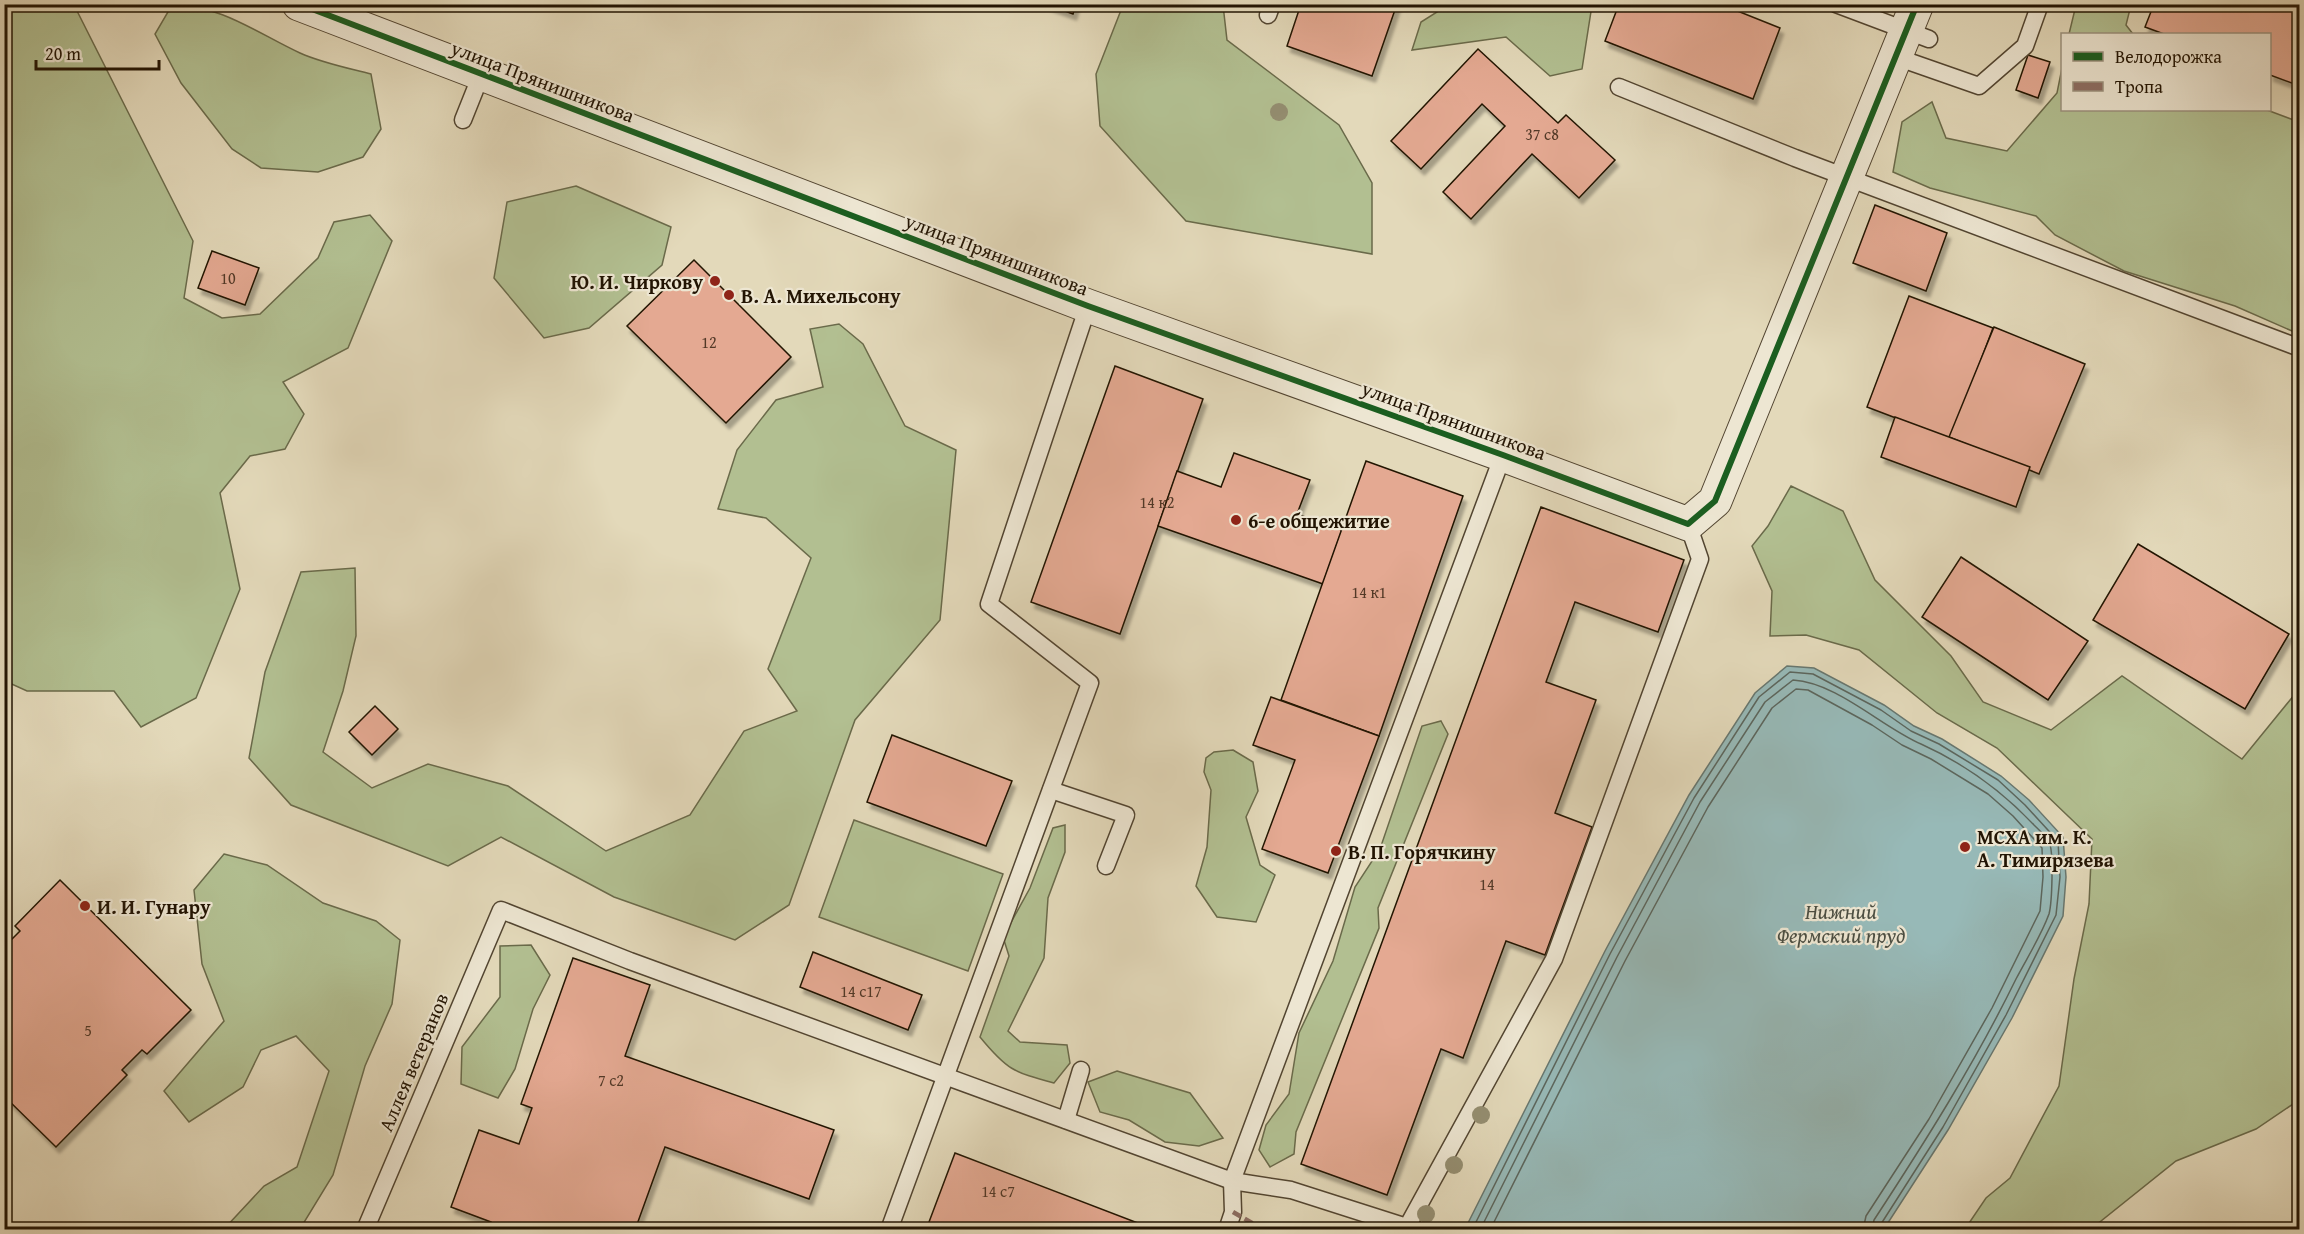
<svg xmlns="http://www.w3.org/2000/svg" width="2304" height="1234" viewBox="0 0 2304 1234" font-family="'Gentium Book Plus',serif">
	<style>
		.green { fill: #b2bf91; stroke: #6a6a4a; stroke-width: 1.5 }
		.water { fill: #97b9b7; stroke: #68776f; stroke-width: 1.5 }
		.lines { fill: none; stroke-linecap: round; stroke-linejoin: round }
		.shore { stroke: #5c665d; stroke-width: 1.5 }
		.building { fill: #e4a992; stroke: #221403; stroke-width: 1.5; filter: url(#shadow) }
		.lane-casing { stroke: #524531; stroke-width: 19 }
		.street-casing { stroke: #524531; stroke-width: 35 }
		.lane { stroke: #ede6d2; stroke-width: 16 }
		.street { stroke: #ede6d2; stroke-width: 33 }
		.quiet { stroke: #8d6e63; stroke-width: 4.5; stroke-dasharray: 9 4.5; stroke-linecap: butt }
		.cycleway-casing { stroke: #ede6d2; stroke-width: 10 }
		.cycleway { stroke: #1b5e20; stroke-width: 6 }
		.tree { fill: #948e71 }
		.poi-dot { fill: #8f2418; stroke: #ede6d2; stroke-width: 2 }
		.labels { text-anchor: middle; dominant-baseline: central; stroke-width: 4.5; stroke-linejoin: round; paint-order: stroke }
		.number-label { font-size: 16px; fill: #523927 }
		.street-label { font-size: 20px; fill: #221403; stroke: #ede6d2 }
		.poi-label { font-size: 20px; font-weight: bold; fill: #221403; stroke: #ede6d2; text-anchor: start }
		.water-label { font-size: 21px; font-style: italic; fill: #4b4e42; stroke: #ede6d2 }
	</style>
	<defs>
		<filter id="shadow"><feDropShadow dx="3.5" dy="6" stdDeviation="1.5" flood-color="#0004"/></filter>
	</defs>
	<rect width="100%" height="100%" fill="#e3d9ba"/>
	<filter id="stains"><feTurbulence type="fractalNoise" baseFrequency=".00333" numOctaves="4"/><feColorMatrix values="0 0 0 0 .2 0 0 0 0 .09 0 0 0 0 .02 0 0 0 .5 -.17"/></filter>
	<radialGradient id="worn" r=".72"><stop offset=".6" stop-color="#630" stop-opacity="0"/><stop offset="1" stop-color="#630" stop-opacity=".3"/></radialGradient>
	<g class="green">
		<path d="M4,5h70l119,236 -9,57 38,20 38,-4 58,-56 16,-36 36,-7 22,26 -44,107 -65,34 21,32 -19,35 -35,7 -30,37 20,96 -44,109 -55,29 -27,-36h-87l-22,-10z"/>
		<path d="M172,5c47,-1 87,29 128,48 22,10 48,15 71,21l10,55 -18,28 -45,15 -57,-4 -29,-19 -51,-66 -26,-49z"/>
		<path d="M1123,5h100l4,35 112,85 33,58v71l-186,-33 -86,-95 -4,-52z"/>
		<path d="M1448,5h144l-10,64 -32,7 -44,-39 -94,13 9,-28z"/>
		<path d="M2076,5h55l-5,20 7,9h-64z"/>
		<path d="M2062,68v42h205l32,12v209h-7l-57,-25 -111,-35 -69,-36 -19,-19 -106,-28 -37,-16 9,-50 30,-20 14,36 61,13 50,-58z"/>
		<path d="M576,186l95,41 -9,38 -73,63 -45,10 -50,-60 13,-76z"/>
		<path d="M839,324l24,20 42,82 51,24 -16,170 -85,100 -66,185 -54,35 -121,-43 -113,-60 -53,29 -157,-61 -42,-47 16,-86 36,-100 54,-4 1,68 -13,55 -20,61 49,36 56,-24 80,22 98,65 84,-36 54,-84 53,-20 -29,-42 43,-111 -45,-40 -48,-9 19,-59 39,-50 47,-13 -13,-58z"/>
		<path d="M1791,486l52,25 32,69 76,76 32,46 68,28 71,-54 120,83 57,-70v411l-43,29 -80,32 -85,68h-126l21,-31 24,-20 49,-92 15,-107 15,-75 3,-65 -95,-91 -60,-35 -78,-63 -53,-15 -36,1 2,-45 -20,-45 16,-20z"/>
		<path d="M1441,721l7,13 -70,174 1,20 -83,204 -2,22 -24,13 -11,-17 7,-25 23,-31 10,-61 34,-72 22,-74 25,-38 42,-123z"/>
		<path d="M1233,750l20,12 5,29 -12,26 14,48 15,10 -19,47 -39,-5 -21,-31 11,-39 4,-57 -7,-18 2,-14 8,-6z"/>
		<path d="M854,820l149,54 -35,97 -149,-54z"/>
		<path d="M1065,825v27l-17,46 -4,60 -36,73 12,11 47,3 3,18 -16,20c-41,-11 -47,-13 -74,-46l29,-81 -6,-19 27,-49 23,-60z"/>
		<path d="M224,854l43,11 56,38 53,18 24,19 -8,64 -27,62 -32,109 -33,54h-76l40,-43 33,-19 32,-96 -33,-35 -35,14 -18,37 -54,35 -25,-31 60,-70 -22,-57 -8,-74z"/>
		<path d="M531,945l19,30 -17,34 -18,60 -17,29 -37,-14 1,-37 38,-50v-51z"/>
		<path d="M1117,1071l73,22 33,45 -24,8 -34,-4 -36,-22 -29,-8 -12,-30z"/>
	</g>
	<path class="water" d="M1787,666l27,2 70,37 30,21 28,13 59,37 28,24 34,37 3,40 -3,39 -51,102 -64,112 -64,99h-419l140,-278 84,-156 66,-102z"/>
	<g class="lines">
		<g class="shore">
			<path d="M1472,1230l138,-276 84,-156 65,-101 31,-25 23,2 68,36 30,21 28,13 59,36 27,25 33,36 2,36 -4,38 -50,100 -63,112 -62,97 -1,6"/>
			<path d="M1480,1230l137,-273 83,-155 65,-100 28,-22c45,3 87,46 128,64 42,19 81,47 113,81 5,5 12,11 15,17 5,9 3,61 0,72 -8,22 -22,44 -33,65 -41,84 -91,163 -142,241l-2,10"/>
			<path d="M1490,1230l135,-269 83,-154 64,-99 24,-19 12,1 64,35 30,20 29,14 57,35 25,22 29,32 1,29 -3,34 -48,97 -63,111 -63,97 -3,14"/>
		</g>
	</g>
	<g class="building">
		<path d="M1046,4h30l-3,10z"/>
		<path d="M1301,4h96l-25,72 -85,-30z"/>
		<path d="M1619,4h101l60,24 -27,71 -148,-58z"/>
		<path d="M2154,4h146v82l-30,-11v-41h-106l-19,-7z"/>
		<path d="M1478,49l80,74 8,-8 49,45 -36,38 -47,-44 -61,65 -28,-27 62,-66 -23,-22 -61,65 -30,-28z"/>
		<path d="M2028,55l22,7 -12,36 -22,-8z"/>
		<path d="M1875,205l72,28 -21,58 -73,-28z"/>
		<path d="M212,251l47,17 -14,37 -47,-17z"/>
		<path d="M694,260l97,97 -65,66 -99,-97z"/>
		<path d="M1909,296l84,32 -42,111 -84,-32z"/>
		<path d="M1994,327l91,37 -46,110 -90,-37z"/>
		<path d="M1115,366l88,33 -83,235 -89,-32z"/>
		<path d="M1895,417l135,50 -14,40 -135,-50z"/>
		<path d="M1234,453l76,27 -13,34 45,16 -19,54 -165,-58 19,-55 44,16z"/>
		<path d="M1366,461l97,35 -84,240 -98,-36z"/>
		<path d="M1541,507l143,53 -26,72 -83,-30 -29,80 50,18 -41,113 37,14 -47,128 -39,-14 -43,117 -22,-9 -54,146 -86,-31z"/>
		<path d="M2138,544l151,90 -44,75 -152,-89z"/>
		<path d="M1961,557l127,84 -40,59 -126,-83z"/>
		<path d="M1271,697l108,39 -51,137 -66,-24 33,-89 -42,-15z"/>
		<path d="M375,706l23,23 -26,26 -23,-23z"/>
		<path d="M892,735l120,46 -26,65 -119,-44z"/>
		<path d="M60,880l131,130 -44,44 -5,-4 -20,20 5,5 -71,72 -52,-51v-149l16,-16 -5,-5z"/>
		<path d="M813,952l109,43 -14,35 -108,-43z"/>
		<path d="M573,958l77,27 -25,71 209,74 -25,69 -144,-52 -30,83h-147l3,-8 -40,-15 28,-77 40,14 13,-36 -11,-4z"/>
		<path d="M955,1153l201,77h-230z"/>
	</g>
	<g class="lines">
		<g class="lane-casing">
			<g id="lane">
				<path d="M1836,4l93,35"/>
				<path d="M1268,15l4,-11"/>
				<path d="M1896,57l83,29 46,-40 15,-42"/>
				<path d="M1619,87l176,71 505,190"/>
				<path d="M463,120l18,-45"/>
				<path d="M1051,790l75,25 -20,51"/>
				<path d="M1066,1120l15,-50"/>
				<path d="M365,1230l136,-320 129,51 602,220 271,-726"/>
				<path d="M889,1230l201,-547 -101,-79 99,-298"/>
				<path d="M1227,1230l6,-18 -1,-31 59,9 116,37 147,-268 146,-400 -12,-35"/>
			</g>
		</g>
		<g class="street-casing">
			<path id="street" d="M299,4l789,302 415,149 185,69 27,-23 202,-497"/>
		</g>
		<use href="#lane" class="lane"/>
		<use href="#street" class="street"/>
		<path class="quiet" d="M1233,1212l31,18"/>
		<g class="cycleway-casing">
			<path id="cycleway" d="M299,4l789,302 415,149 185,69 27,-23 202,-497"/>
		</g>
		<use href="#cycleway" class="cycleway"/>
	</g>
	<g class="tree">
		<circle cx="1279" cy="112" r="9"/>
		<circle cx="1481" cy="1115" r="9"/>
		<circle cx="1454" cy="1165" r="9"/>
		<circle cx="1426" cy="1214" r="9"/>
	</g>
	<g class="poi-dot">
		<circle cx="715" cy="281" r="6"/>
		<circle cx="729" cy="295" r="6"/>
		<circle cx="1236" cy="520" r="6"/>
		<circle cx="1965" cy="847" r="6"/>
		<circle cx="1336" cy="851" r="6"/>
		<circle cx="85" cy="906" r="6"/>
	</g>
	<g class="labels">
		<g class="number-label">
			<text x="1542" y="134">37 с8</text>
			<text x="228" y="278">10</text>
			<text x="709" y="342">12</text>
			<text x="1157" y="502">14 к2</text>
			<text x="1369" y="592">14 к1</text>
			<text x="1487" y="884">14</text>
			<text x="861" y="991">14 с17</text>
			<text x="88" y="1030">5</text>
			<text x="611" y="1080">7 с2</text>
			<text x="998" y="1191">14 с7</text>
		</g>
		<g class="street-label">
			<text transform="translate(543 81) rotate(21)">улица Прянишникова</text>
			<text transform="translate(997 254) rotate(21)">улица Прянишникова</text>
			<text transform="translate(1454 420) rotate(20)">улица Прянишникова</text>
			<text transform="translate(413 1062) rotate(-67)">Аллея ветеранов</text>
		</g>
		<g class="poi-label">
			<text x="703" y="281" text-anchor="end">Ю. И. Чиркову</text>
			<text x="741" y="295">В. А. Михельсону</text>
			<text x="1248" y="520">6-е общежитие</text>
			<text x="1977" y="836">МСХА им. К.<tspan x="1977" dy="23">А. Тимирязева</tspan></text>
			<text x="1348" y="851">В. П. Горячкину</text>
			<text x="97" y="906">И. И. Гунару</text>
		</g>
		<g class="water-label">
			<text x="1841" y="911">Нижний<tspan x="1841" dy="24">Фермский пруд</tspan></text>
		</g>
	</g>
	<rect width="2304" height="1234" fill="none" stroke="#e3d9ba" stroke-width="24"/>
	<rect x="6" y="6" width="2292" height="1222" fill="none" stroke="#221403" stroke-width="3"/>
	<rect x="12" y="12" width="2280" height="1210" fill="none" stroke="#221403" stroke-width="1.5"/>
	<rect x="2061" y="33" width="210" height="78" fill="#ede6d2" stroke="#9c927f" stroke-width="1.5"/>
	<rect x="2073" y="52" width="30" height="9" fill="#1b5e20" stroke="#9c927f" stroke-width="1.5"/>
	<text x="2115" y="63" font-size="18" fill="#221403">Велодорожка</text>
	<rect x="2073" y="82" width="30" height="9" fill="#8d6e63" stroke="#9c927f" stroke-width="1.5"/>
	<text x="2115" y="93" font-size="18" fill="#221403">Тропа</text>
	<path d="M36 60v9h123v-9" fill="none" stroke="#221403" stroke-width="3"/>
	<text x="45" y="60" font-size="18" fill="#221403" stroke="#ede6d2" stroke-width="4.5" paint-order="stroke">20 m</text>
	<rect width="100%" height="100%" filter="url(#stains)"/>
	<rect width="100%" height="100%" fill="url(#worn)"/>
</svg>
